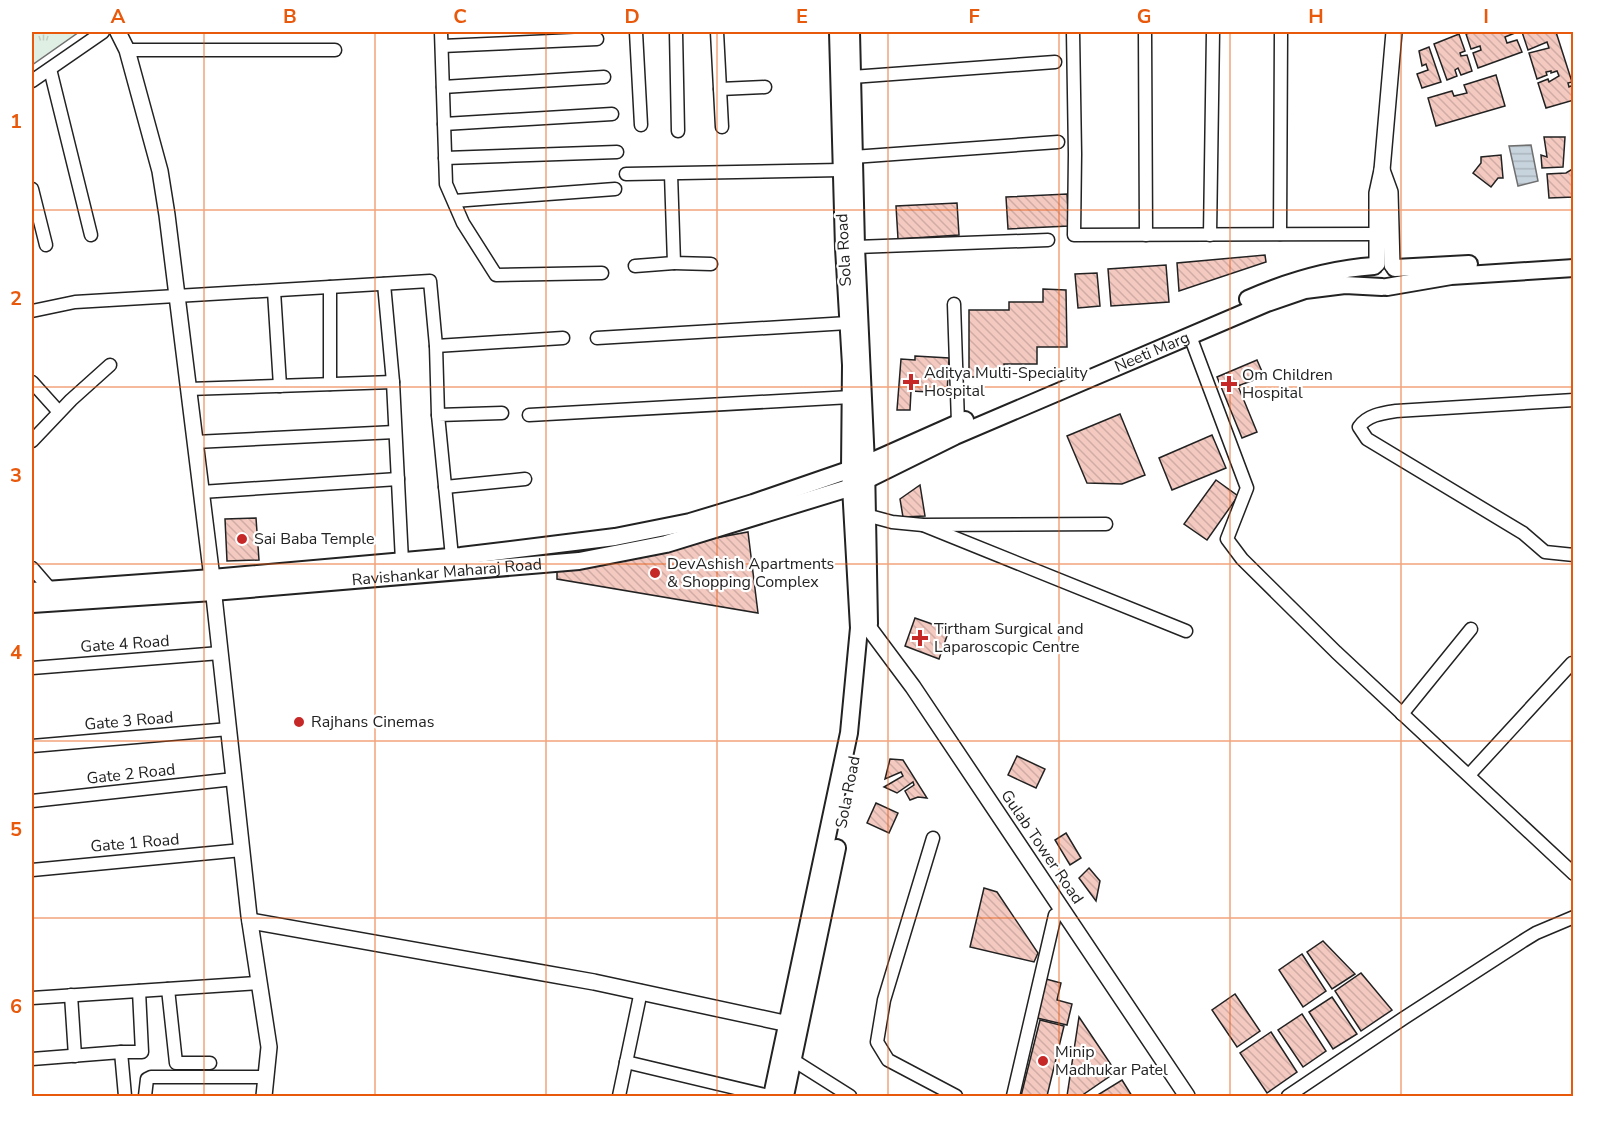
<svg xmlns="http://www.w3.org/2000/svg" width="1605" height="1128" viewBox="0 0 1605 1128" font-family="'Nunito Sans',sans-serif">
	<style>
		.grass { fill: url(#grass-tufts); stroke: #6f6f6f; stroke-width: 1.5 }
		.water { fill: url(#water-rules); stroke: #6f6f6f; stroke-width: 1.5 }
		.building { fill: url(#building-back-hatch); stroke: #222; stroke-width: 1.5 }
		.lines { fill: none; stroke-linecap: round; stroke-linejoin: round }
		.minor-casing { stroke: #222; stroke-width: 15 }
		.tertiary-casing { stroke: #222; stroke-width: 18 }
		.secondary-casing { stroke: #222; stroke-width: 20 }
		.minor { stroke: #fff; stroke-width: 12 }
		.tertiary { stroke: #fff; stroke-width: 15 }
		.secondary { stroke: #fff; stroke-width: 16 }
		.grid { fill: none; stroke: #e8590c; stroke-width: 1.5; stroke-opacity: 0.55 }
		.poi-dot { fill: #c62828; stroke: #fff; stroke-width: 2 }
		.labels { text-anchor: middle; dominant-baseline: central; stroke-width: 4.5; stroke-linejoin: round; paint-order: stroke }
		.street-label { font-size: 16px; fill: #222; stroke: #fff }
		.poi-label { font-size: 16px; fill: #222; stroke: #fff; text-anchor: start }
		.neatline { fill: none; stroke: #e8590c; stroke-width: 2 }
		.grid-label { font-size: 20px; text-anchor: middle; font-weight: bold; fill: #e8590c }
	</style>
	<defs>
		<pattern id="grass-tufts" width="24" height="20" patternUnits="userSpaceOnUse" patternTransform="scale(1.5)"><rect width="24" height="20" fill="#e0efe3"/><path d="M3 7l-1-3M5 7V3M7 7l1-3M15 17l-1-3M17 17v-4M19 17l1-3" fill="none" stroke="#c0cdc2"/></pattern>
		<pattern id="water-rules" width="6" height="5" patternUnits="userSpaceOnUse" patternTransform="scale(1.5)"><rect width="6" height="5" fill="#c7d3dd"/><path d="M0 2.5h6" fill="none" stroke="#abb5bd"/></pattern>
		<pattern id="building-back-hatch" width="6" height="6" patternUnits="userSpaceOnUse" patternTransform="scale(1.5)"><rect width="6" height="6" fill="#f3c9c0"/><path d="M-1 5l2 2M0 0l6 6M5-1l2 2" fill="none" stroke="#d0aca5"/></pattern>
	</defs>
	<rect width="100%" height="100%" fill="#fff"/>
	<path class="grass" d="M32,32h47l-47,33z"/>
	<path class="water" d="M1531,145l7,36 -20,5 -9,-40z"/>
	<g class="building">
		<path d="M1473,32h42v1l-10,4 2,6 10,-3 5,12 -44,16 -5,-15 8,-3 -1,-4 -9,3 -5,-15z"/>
		<path d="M1522,32h34l16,50 -4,1 1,4 4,-2 1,3v12l-28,8 -8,-25 10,-4 1,3 10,-6 -2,-5 -6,2v-2l-5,1 1,3 -10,4 -8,-26 20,-5 -2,-6 -19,8z"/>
		<path d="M1459,34l6,17 -5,2 1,3 6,-1 5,16 -11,4 -3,-7 -3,2 2,6 -10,4 -13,-36z"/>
		<path d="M1429,47l12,35 -19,6 -5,-14 11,-4 -2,-6 -4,2 -3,-15z"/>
		<path d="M1496,75l9,31 -69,20 -8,-28 24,-7 2,5 13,-3 -3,-8z"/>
		<path d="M1544,137h21l-2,30 -21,1 -1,-13 6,2z"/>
		<path d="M1501,155l2,23h-5l-7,9 -18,-14 8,-10v-6z"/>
		<path d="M1574,168v29l-25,1 -2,-24 19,-1z"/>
		<path d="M1067,194l2,32 -61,3 -2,-32z"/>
		<path d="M957,203l2,32 -61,4 -2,-33z"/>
		<path d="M1265,255l1,7 -87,29 -2,-28z"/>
		<path d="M1166,265l3,37 -58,4 -3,-37z"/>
		<path d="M1097,273l3,33 -22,2 -3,-34z"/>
		<path d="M1043,289l23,1 1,57h-30v17h-33v13h-35v-67h40v-8h34z"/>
		<path d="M915,356l34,2 -2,35 -36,-2 -1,19h-13l4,-51 14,1z"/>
		<path d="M1257,360l7,16 -26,10 19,46 -15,6 -25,-61z"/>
		<path d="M1120,414l25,61 -23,9 -35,-1 -20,-47z"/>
		<path d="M1212,435l14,33 -54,22 -13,-32z"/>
		<path d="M1216,480l22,16 -31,44 -23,-16z"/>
		<path d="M920,485l5,31 -22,1 -3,-18z"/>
		<path d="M256,518l3,42 -32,1 -2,-42z"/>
		<path d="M748,532l10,81 -201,-34v-12z"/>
		<path d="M915,618l34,12 -10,29 -34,-13z"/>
		<path d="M1017,756l28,13 -9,19 -28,-13z"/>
		<path d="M890,759l13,1 24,38 -9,-1 -8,3 -5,-9 9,-6 -1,-3 -16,11 -13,-6 19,-11 -2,-4 -16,7z"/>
		<path d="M876,803l22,10 -9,20 -22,-10z"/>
		<path d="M1066,833l15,25 -11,7 -15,-25z"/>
		<path d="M1089,868l11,13 -4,20 -17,-23z"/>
		<path d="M984,888l13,4 41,61 -4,9 -64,-15z"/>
		<path d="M1323,941l32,33 -23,15 -25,-37z"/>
		<path d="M1302,954l24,37 -23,16 -24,-37z"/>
		<path d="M1361,973l31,37 -31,21 -26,-40z"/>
		<path d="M1046,979l15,4 -4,17 15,4 -5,21 -30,-7z"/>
		<path d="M1235,994l25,37 -23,16 -25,-37z"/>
		<path d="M1332,997l25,37 -24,15 -24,-37z"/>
		<path d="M1302,1014l24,37 -23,16 -25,-37z"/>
		<path d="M1079,1017l37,55 -35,24h-14z"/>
		<path d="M1040,1020l24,6 -17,70h-26z"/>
		<path d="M1271,1032l26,40 -30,21 -27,-40z"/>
		<path d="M1122,1080l10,16h-36z"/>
	</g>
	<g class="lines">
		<g class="minor-casing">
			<g id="minor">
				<path d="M441,32l5,152 17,39 33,52 106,-2"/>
				<path d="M636,32l5,93"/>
				<path d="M676,32l2,99"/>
				<path d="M717,32l5,95"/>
				<path d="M1073,32l2,122 -1,81 304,-1"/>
				<path d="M1145,32l1,203"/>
				<path d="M442,46l155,-7"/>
				<path d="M127,50h208"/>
				<path d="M50,69l41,166"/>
				<path d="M852,77l203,-15"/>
				<path d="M32,81l71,-49"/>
				<path d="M443,87l161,-10"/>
				<path d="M720,89l45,-2"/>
				<path d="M444,124l168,-10"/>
				<path d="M853,157l205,-15"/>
				<path d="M445,158l172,-6"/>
				<path d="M626,174l215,-4"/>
				<path d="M671,174l3,89 37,1"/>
				<path d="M32,189l14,56"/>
				<path d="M454,201l161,-12"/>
				<path d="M1280,234l1,-202"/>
				<path d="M1210,235l3,-203"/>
				<path d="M856,247l192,-7"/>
				<path d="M635,266l39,-3"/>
				<path d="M384,284l9,98 9,179"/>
				<path d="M274,291l6,95"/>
				<path d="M954,304l4,119"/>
				<path d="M32,311l43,-9 355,-21 6,65 2,69"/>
				<path d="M1190,336l57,152 -20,51 15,20 94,93 238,222"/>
				<path d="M597,338l251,-15"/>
				<path d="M436,346l127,-8"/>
				<path d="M32,382l27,30"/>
				<path d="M330,384v-97"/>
				<path d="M188,389l205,-7"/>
				<path d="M1574,400l-178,11c-13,2 -29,4 -37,16l8,12 156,94 22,19 29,3"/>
				<path d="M529,415l322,-18"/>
				<path d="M32,441l39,-41 39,-35"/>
				<path d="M195,442l200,-10"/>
				<path d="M445,487l80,-8"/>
				<path d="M201,492l197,-13"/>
				<path d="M866,515l26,7 31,3 183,-1"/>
				<path d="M923,525l263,106"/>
				<path d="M452,557l-14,-142 64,-2"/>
				<path d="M32,568l19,22"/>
				<path d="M32,668l188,-15"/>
				<path d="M1402,714l69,-85"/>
				<path d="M32,746l197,-17"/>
				<path d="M1469,775l103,-112"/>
				<path d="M32,801l202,-22"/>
				<path d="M933,838l-49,162 -7,42 11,18 68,36"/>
				<path d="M32,870l210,-20"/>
				<path d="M168,989l8,74h34"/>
				<path d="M71,995l4,61"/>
				<path d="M32,998l226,-15"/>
				<path d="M121,1052h21l-3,-61"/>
				<path d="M32,1059l89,-7 4,44"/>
				<path d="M793,1060l57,36"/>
				<path d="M626,1062l143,34"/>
				<path d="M145,1096l2,-17 4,-2h116"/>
				<path d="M619,1096l22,-105"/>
				<path d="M1013,1096l42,-181"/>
				<path d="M1288,1096l116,-78 119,-77 13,-8 38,-16"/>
			</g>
		</g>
		<g class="tertiary-casing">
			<g id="tertiary">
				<path d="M118,32l9,18 33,121 7,44 45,363 37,338 20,131 -5,49"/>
				<path d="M1382,170l8,22 2,73"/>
				<path d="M1377,264v-71l5,-23 12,-138"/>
				<path d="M859,628h10l44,59 274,409"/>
				<path d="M250,921l344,61 204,44"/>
			</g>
		</g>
		<g class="secondary-casing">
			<g id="secondary">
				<path d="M851,32l5,215 10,217 3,160"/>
				<path d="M1395,268l74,-4"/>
				<path d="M1387,287l64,-11 123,-8"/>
				<path d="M1248,299c41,-18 82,-30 126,-33"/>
				<path d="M32,591l180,-13 249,-22 154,-19 75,-15 63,-19 113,-39 99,-44"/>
				<path id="s1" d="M32,604l181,-12 366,-31 87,-17 186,-57 103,-51 312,-133 38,-13 40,-5 37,2"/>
				<path d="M772,1096l77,-363 10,-105 -9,-159 1,-104 -7,-117 -6,-216"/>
				<path d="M785,1096l52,-248"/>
			</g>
		</g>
		<use href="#minor" class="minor"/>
		<use href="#tertiary" class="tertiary"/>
		<use href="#secondary" class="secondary"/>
	</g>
	<path class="grid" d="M204,32v1064M375,32v1064M546,32v1064M717,32v1064M888,32v1064M1059,32v1064M1230,32v1064M1401,32v1064M32,210h1542M32,387h1542M32,564h1542M32,741h1542M32,918h1542"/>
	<g class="poi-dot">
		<path d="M908 373h6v6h6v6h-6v6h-6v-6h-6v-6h6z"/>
		<path d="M1226 375h6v6h6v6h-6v6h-6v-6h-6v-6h6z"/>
		<circle cx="242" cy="539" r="6"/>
		<circle cx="655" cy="573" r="6"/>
		<path d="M917 629h6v6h6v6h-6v6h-6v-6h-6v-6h6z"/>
		<circle cx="299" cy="722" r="6"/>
		<circle cx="1043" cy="1061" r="6"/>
	</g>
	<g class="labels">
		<g class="street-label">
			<text transform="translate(844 250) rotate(-93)">Sola Road</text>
			<text stroke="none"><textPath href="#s1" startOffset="1161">Neeti Marg</textPath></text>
			<text stroke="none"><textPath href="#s1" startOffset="416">Ravishankar Maharaj Road</textPath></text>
			<text transform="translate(125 644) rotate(-4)">Gate 4 Road</text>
			<text transform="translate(129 721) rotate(-5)">Gate 3 Road</text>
			<text transform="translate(131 774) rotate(-6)">Gate 2 Road</text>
			<text transform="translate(848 792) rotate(-79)">Sola Road</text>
			<text transform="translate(135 843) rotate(-5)">Gate 1 Road</text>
			<text transform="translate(1042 847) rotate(56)">Gulab Tower Road</text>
		</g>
		<g class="poi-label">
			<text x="924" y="373">Aditya Multi-Speciality<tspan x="924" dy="18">Hospital</tspan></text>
			<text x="1242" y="375">Om Children<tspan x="1242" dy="18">Hospital</tspan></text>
			<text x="254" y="539">Sai Baba Temple</text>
			<text x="667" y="564">DevAshish Apartments<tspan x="667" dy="18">&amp; Shopping Complex</tspan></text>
			<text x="934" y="629">Tirtham Surgical and<tspan x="934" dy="18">Laparoscopic Centre</tspan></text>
			<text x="311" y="722">Rajhans Cinemas</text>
			<text x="1055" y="1052">Minip<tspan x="1055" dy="18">Madhukar Patel</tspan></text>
		</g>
	</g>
	<rect width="1605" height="1128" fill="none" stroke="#ffffff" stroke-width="66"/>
	<rect x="33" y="33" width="1539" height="1062" class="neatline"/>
	<g class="grid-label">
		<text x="118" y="23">A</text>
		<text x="290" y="23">B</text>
		<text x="460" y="23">C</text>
		<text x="632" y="23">D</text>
		<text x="802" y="23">E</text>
		<text x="974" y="23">F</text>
		<text x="1144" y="23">G</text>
		<text x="1316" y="23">H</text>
		<text x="1486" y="23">I</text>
		<text x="16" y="128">1</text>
		<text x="16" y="305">2</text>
		<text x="16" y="482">3</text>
		<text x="16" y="659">4</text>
		<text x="16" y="836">5</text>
		<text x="16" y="1013">6</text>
	</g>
</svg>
